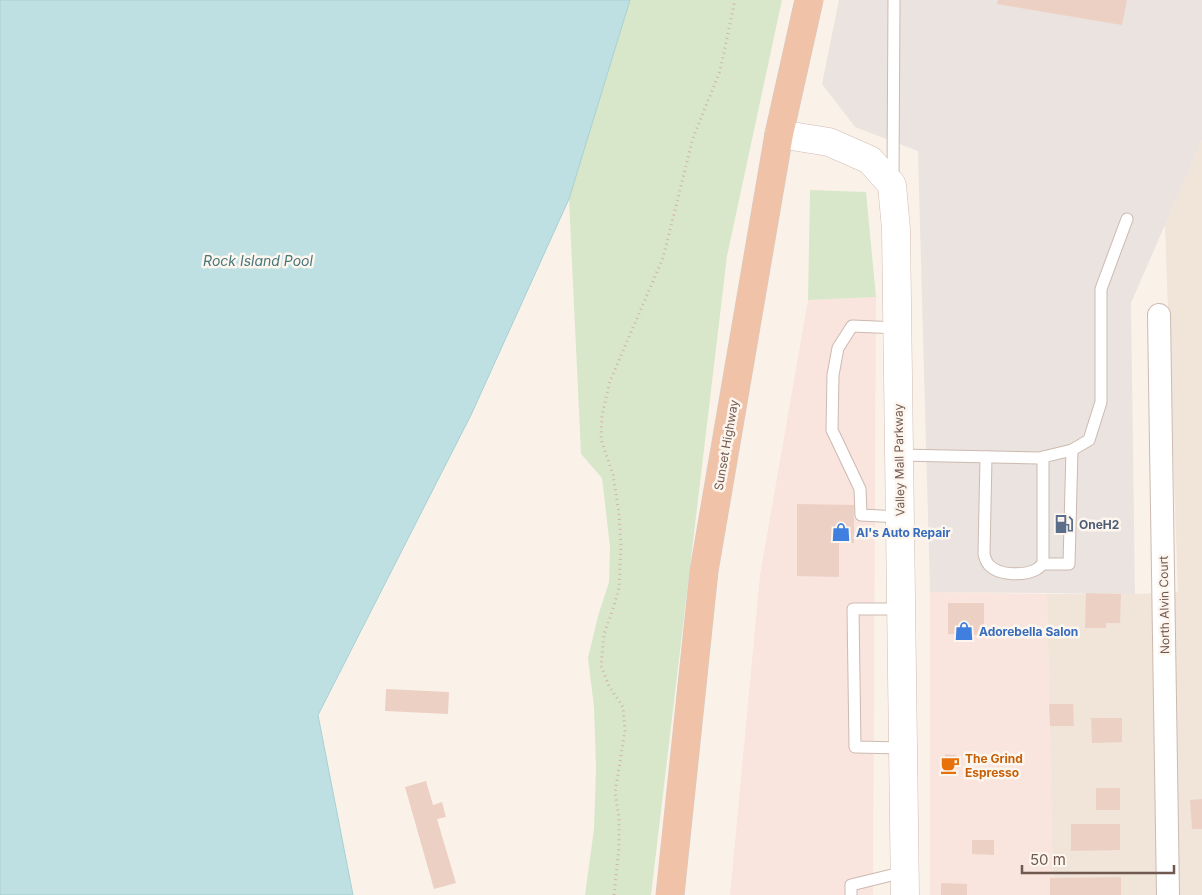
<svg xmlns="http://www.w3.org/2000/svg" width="1202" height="895" viewBox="0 0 1202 895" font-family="Inter,sans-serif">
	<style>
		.residential { fill: #f1e4d8 }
		.commercial { fill: #f9e4de }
		.industrial { fill: #eae3df }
		.green { fill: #d8e7c9 }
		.water { fill: #bfe0e2; stroke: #a7d0d3 }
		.building { fill: #edd0c4 }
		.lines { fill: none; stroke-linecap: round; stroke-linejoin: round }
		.service-casing { stroke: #ccbab0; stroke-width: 13 }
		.minor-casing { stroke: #ccbab0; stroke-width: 24 }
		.secondary-casing { stroke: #d0bbb1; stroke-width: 29 }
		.trunk-casing { stroke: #d5cdca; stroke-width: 29 }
		.path { stroke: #d2b3a7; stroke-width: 3; stroke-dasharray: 1 4; stroke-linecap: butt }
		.service { stroke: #fff; stroke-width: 11 }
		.minor { stroke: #fff; stroke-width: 22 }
		.secondary { stroke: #fff; stroke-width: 28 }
		.trunk { stroke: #f0c2a8; stroke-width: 28 }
		.labels { text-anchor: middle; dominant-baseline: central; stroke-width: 5; stroke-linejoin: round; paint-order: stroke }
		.street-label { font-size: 12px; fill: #72594f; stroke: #fdf6ef }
		.service-label { font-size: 12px; font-weight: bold; fill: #4e5e75; stroke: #fdf6ef; text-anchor: start }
		.shop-label { font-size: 12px; font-weight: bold; fill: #366cbe; stroke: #fdf6ef; text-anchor: start }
		.food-label { font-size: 12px; font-weight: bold; fill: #c56008; stroke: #fdf6ef; text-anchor: start }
		.water-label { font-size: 14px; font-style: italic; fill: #47787c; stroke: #fdf6ef }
	</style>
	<rect width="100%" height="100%" fill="#faf2e9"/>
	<path class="residential" d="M1202,140v755h-149l-6,-301h88l43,-2 -13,-367z"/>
	<g class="commercial">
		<path d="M876,297l-3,598h-143l30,-320 48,-275z"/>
		<path d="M930,592l117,2 6,301h-123z"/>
	</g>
	<path class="industrial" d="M839,0h363v140l-71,163 4,291 -205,-2 -12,-441 -63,-24 -33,-43z"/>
	<g class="green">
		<path d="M630,0h152l-55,256 -76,639h-66l9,-66 2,-61 -2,-61 -6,-49 10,-42 11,-34 1,-35 -8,-69 -21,-24 -12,-255z"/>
		<path d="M810,190l56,2 10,105 -68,3z"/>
	</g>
	<path class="water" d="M0,0h630l-61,199 -98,216 -153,300 35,180h-353z"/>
	<g class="building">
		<path d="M998,0h129l-5,25 -125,-21z"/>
		<path d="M797,504l57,1v38h-15v34l-42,-1z"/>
		<path d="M1086,593l35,1 -1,29h-14v5h-21z"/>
		<path d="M948,603h36v32l-36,-1z"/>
		<path d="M386,689l63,3 -1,22 -63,-3z"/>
		<path d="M1049,704h24l1,22h-24z"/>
		<path d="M1091,718h31v24l-30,1z"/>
		<path d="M945,754l11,1 -1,20 -12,-1z"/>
		<path d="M426,781l7,24 9,-3 4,15 -9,2 19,64 -22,6 -29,-102z"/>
		<rect x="1096" y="788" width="24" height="22"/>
		<path d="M1202,799v30h-10l-2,-29z"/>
		<path d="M1071,824h49v26l-49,1z"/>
		<path d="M972,840h22v15l-22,-1z"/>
		<path d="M1121,877v18h-71v-17z"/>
		<path d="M941,883l26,1v11h-26z"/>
	</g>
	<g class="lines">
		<g class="service-casing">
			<g id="service">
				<path d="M893,178l1,-178"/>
				<path d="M898,328l-46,-2 -14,22 -5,27 -1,55 28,59 1,26 39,2"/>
				<path d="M899,455l140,3 33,-8 17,-10 12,-38v-113l26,-70"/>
				<path d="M986,457l-2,97c1,4 2,8 5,11 10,11 36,11 48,4 3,-2 4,-4 6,-5v-107"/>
				<path d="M1043,564h26l3,-114"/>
				<path d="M901,609h-48l2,138 48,1"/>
				<path d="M851,895v-10l53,-13"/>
			</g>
		</g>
		<g class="minor-casing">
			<path id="minor" d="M1159,315l9,580"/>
		</g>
		<g class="secondary-casing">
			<path id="secondary" d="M779,134l50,8 41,18 22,25 4,44 9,666"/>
		</g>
		<g class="trunk-casing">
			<path id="trunk" d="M670,895l34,-324 75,-437 30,-134"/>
		</g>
		<path class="path" d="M614,895l5,-47v-30l-4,-25 10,-62 -2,-24 -14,-21 -8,-20 3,-32 9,-25 6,-21 2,-42 -2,-33 -6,-38 -12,-36 1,-24 8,-34 53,-123 30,-120 27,-67 15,-71"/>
		<use href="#service" class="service"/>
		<use href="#minor" class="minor"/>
		<use href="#secondary" class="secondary"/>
		<use href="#trunk" class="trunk"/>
	</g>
	<defs>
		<g id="fuel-bare" transform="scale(1.5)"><path d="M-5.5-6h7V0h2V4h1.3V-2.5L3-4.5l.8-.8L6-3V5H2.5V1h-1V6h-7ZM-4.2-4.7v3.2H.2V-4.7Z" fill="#5c6f8a" stroke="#fdf6ef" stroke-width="2.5" paint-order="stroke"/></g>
		<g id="shop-bare" transform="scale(1.5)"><path d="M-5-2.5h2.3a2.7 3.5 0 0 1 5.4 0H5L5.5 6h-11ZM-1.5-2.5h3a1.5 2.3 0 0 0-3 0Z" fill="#3f7fe0" stroke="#fdf6ef" stroke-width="2.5" paint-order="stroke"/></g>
		<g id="cafe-bare" transform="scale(1.5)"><path d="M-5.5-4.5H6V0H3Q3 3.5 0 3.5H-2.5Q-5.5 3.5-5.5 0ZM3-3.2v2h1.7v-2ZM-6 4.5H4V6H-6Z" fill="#e8710a" stroke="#fdf6ef" stroke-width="2.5" paint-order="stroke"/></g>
	</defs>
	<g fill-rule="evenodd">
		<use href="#fuel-bare" x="1064" y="524"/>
		<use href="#shop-bare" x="841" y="532"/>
		<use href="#shop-bare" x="964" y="631"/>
		<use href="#cafe-bare" x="950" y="765"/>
	</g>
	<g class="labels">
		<g class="street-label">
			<text transform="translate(726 445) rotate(-80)">Sunset Highway</text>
			<text transform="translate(899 460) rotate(-91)">Valley Mall Parkway</text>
			<text transform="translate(1164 605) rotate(-91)">North Alvin Court</text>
		</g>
		<g class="service-label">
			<text x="1079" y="524">OneH2</text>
		</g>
		<g class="shop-label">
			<text x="856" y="532">Al's Auto Repair</text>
			<text x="979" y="631">Adorebella Salon</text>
		</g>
		<g class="food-label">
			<text x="965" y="758">The Grind<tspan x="965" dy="14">Espresso</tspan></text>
		</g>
		<g class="water-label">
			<text x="258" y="260">Rock Island Pool</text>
		</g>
	</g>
	<path d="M1022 865v8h152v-8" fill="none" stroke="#72594f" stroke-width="2.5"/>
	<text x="1030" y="865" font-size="15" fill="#72594f" stroke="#fdf6ef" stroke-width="4" paint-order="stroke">50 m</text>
</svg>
